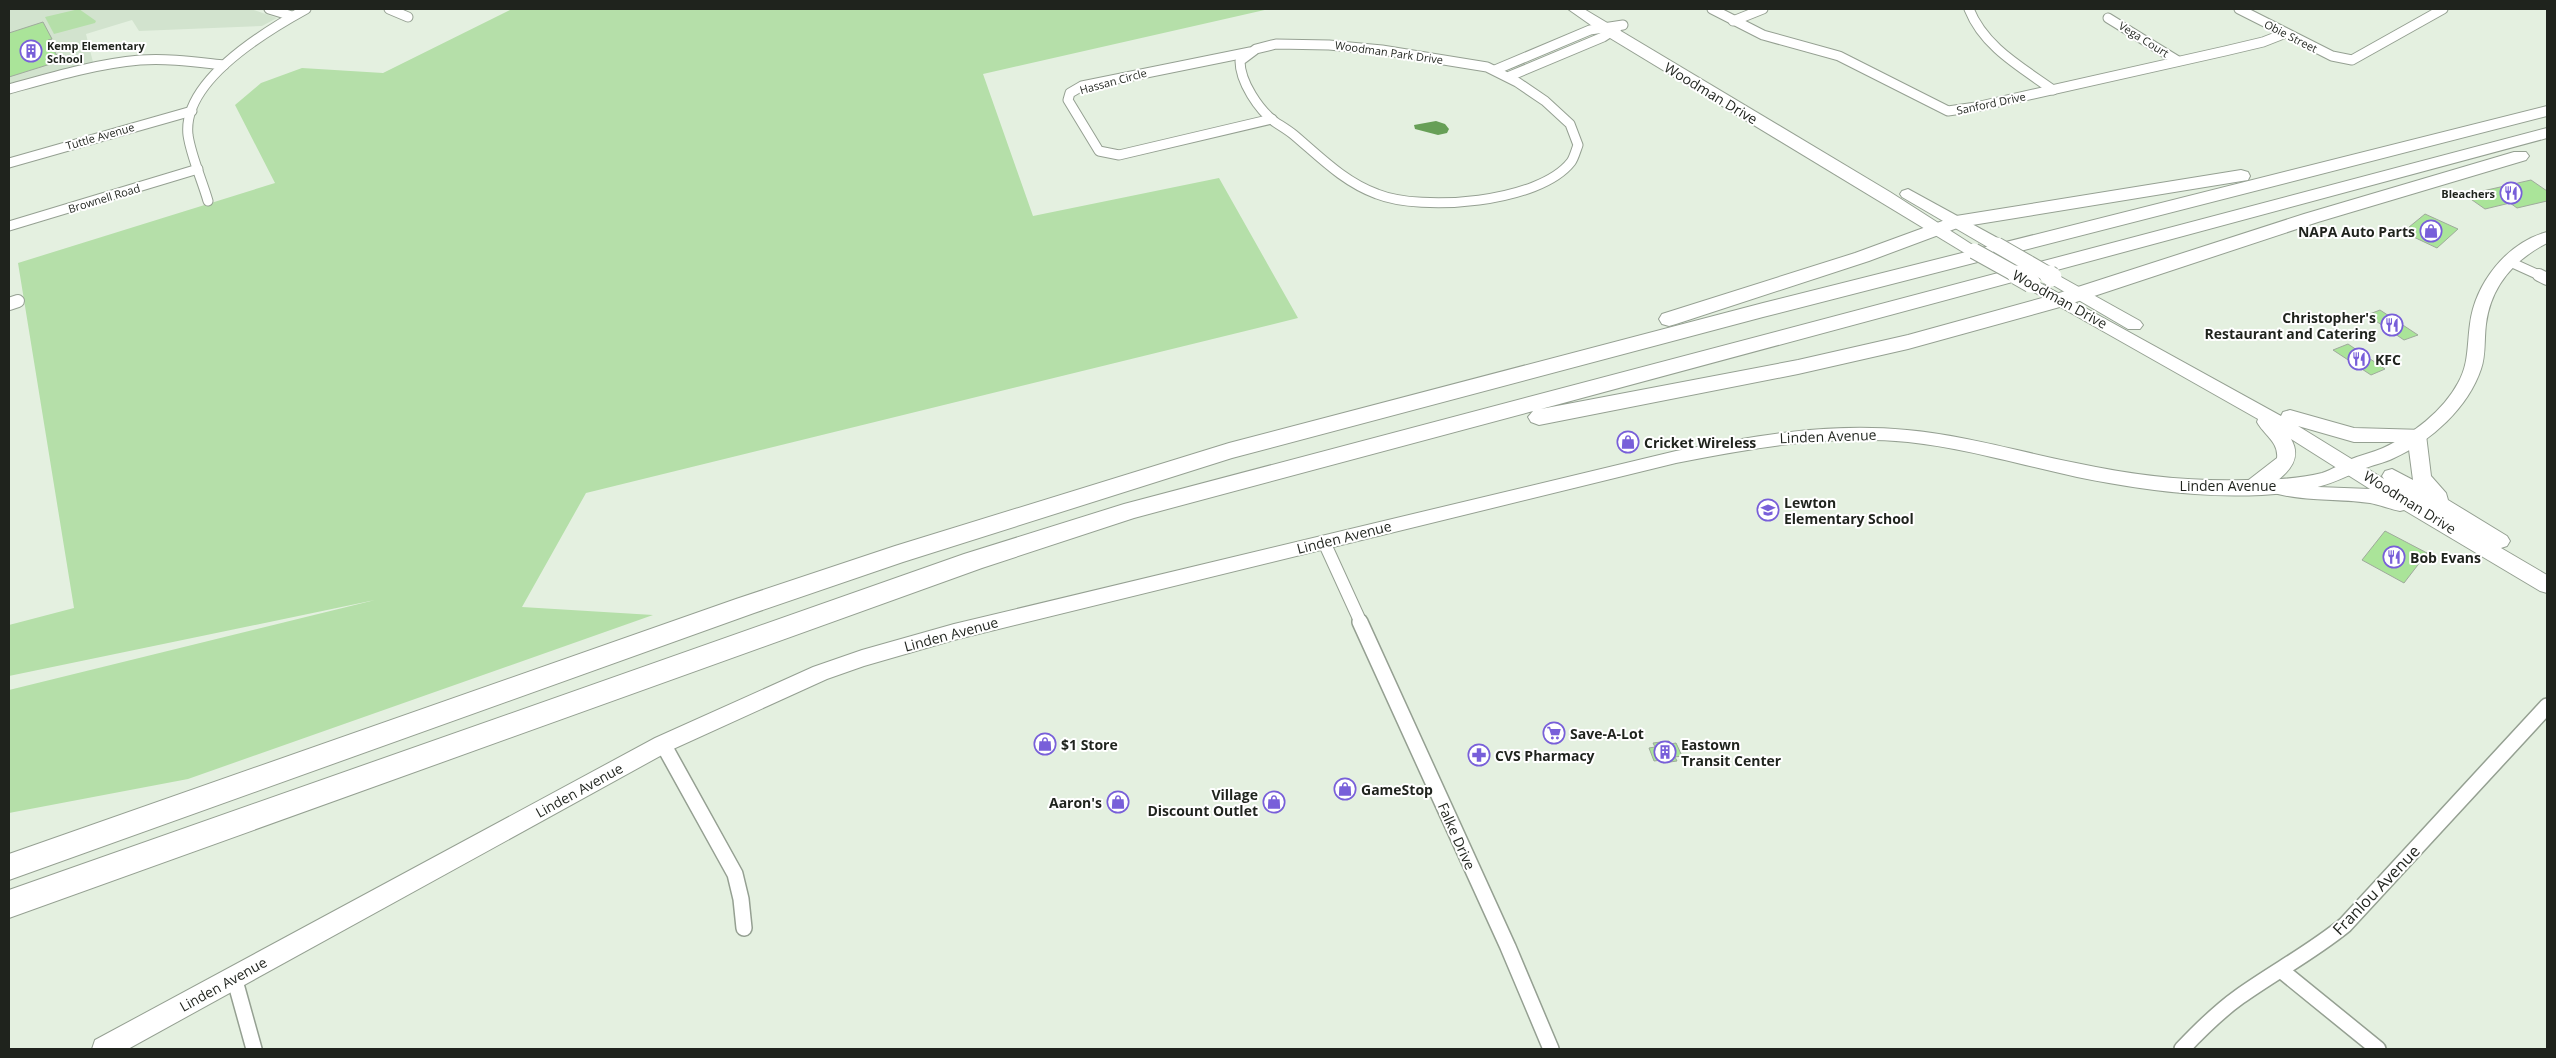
<svg xmlns="http://www.w3.org/2000/svg" width="2556" height="1058" viewBox="0 0 2556 1058" font-family="'Open Sans',sans-serif">
	<style>
		.built { fill: #d2e3ce }
		.green { fill: #b5dfa9 }
		.water { fill: #679f57 }
		.building { fill: #aae499; stroke: #9faa9c }
		.lines { fill: none; stroke-linecap: round; stroke-linejoin: round }
		.minor-far2-casing { stroke: #95a092; stroke-width: 11 }
		.minor-far1-casing { stroke: #95a092; stroke-width: 14 }
		.minor-casing { stroke: #95a092; stroke-width: 18 }
		.secondary-casing { stroke: #95a092; stroke-width: 2 }
		.primary-casing { stroke: #95a092; stroke-width: 2 }
		.motorway-casing { stroke: #95a092; stroke-width: 2 }
		.minor-far2 { stroke: #fff; stroke-width: 9 }
		.minor-far1 { stroke: #fff; stroke-width: 12 }
		.minor { stroke: #fff; stroke-width: 15 }
		.secondary { fill: #fff; fill-rule: evenodd }
		.primary { fill: #fff; fill-rule: evenodd }
		.motorway { fill: #fff; fill-rule: evenodd }
		.primary-bridge-far1-casing { stroke: #95a092; stroke-width: 17; stroke-linecap: butt }
		.primary-bridge-casing { stroke: #95a092; stroke-width: 21; stroke-linecap: butt }
		.primary-bridge-far1 { stroke: #fff; stroke-width: 15 }
		.primary-bridge { stroke: #fff; stroke-width: 19 }
		.labels { text-anchor: middle; dominant-baseline: central; stroke-width: 4; stroke-linejoin: round; paint-order: stroke }
		.far-street-label { font-size: 11px; fill: #1f231d; stroke: #fff }
		.far-poi-label { font-size: 11px; font-weight: bold; fill: #1f231d; stroke: #fff; text-anchor: start }
		.street-label { font-size: 14px; fill: #1f231d; stroke: #fff }
		.poi-label { font-size: 14px; font-weight: bold; fill: #1f231d; stroke: #fff; text-anchor: start }
		.near-street-label { font-size: 16px; fill: #1f231d; stroke: #fff }
	</style>
	<rect width="100%" height="100%" fill="#e4f0e0"/>
	<path class="built" d="M9,9h242l26,9 -15,8 -123,5 -7,-11 -46,14 7,28 -84,23z"/>
	<g class="green">
		<path d="M79,9l17,12 -1,2 -41,11 -9,-17z"/>
		<path d="M512,9h757l-286,65 50,142 186,-38 79,140 -712,175 -64,114 131,8 -465,164 -179,34v-123l366,-90 -366,76v-51l65,-17 -56,-345 257,-80 -40,-78 26,-22 41,-15 81,5z"/>
	</g>
	<path class="water" d="M1436,121l9,3 4,5 -2,4 -9,2 -23,-6 -1,-4z"/>
	<g class="building">
		<path d="M43,22l9,17 -4,1 12,21 -51,16v-44z"/>
		<path d="M2531,180l16,11v10l-30,7 -7,-5 -25,6 -20,-14z"/>
		<path d="M2425,214l33,15 -21,19 -34,-16z"/>
		<path d="M2380,310l38,25 -14,5 -37,-25z"/>
		<path d="M2348,344l37,25 -14,6 -38,-25z"/>
		<path d="M2385,531l42,22 -23,30 -42,-23z"/>
		<path d="M1669,741l1,3 6,-1 6,13 -7,1 2,4 -14,2 -1,-3 -8,1 -5,-13 6,-1 -2,-4z"/>
	</g>
	<g class="lines">
		<g class="minor-far2-casing">
			<g id="minor-far2">
				<path d="M269,9l23,7"/>
				<path d="M389,9l19,8"/>
				<path d="M1712,9l51,26 76,21 109,55 28,-4 249,-56 38,-9 23,-9"/>
				<path d="M1969,9c15,38 52,58 84,81"/>
				<path d="M2239,9l93,47 20,4 91,-51"/>
				<path d="M2108,18l70,43"/>
				<path d="M1733,21l30,-12"/>
				<path d="M1276,44l53,1 53,5 105,17 30,15 28,19 25,23 8,21c-2,5 -4,13 -7,17 -32,41 -149,50 -194,32 -33,-12 -57,-37 -83,-59 -6,-5 -13,-9 -19,-13 -16,-12 -35,-40 -35,-61l16,-12z"/>
				<path d="M1250,52l-168,34 -12,7 -2,7 31,51 20,4 153,-36"/>
				<path d="M1495,70l95,-40 33,-5"/>
				<path d="M1510,76l93,-39 14,-9"/>
				<path d="M9,89c43,-12 86,-25 131,-29 28,-2 56,2 84,5"/>
				<path d="M9,163l183,-52"/>
				<path d="M208,201c-6,-21 -17,-45 -20,-66 -6,-54 78,-104 118,-126"/>
				<path d="M9,226l189,-57"/>
				<path d="M2508,261l33,15"/>
			</g>
		</g>
		<g class="minor-far1-casing">
			<g id="minor-far1">
				<path d="M2539,275l8,4"/>
				<path d="M9,304l9,-3"/>
				<path d="M1324,542l37,81"/>
			</g>
		</g>
		<g class="minor-casing">
			<g id="minor">
				<path d="M1360,622l148,325 43,102"/>
				<path d="M663,744l72,130 6,25 3,29"/>
				<path d="M2282,971l96,78"/>
				<path d="M234,977l20,72"/>
				<path d="M2182,1049c18,-19 36,-37 57,-52 35,-25 73,-45 106,-72l202,-219"/>
			</g>
		</g>
		<g class="secondary-casing">
			<path id="secondary" d="M2547,232v11c-33,17 -56,43 -61,81 -2,15 0,31 -5,45 -13,39 -50,72 -87,89 -10,5 -22,7 -33,12 -16,7 -30,14 -47,18 -75,16 -163,4 -237,-11 -56,-12 -112,-29 -169,-35 -79,-8 -156,6 -232,21l-722,177 -90,26 -37,13 -156,71 -543,299h-36l3,-9 560,-302 158,-71 49,-17 92,-26 722,-173c76,-15 153,-29 231,-21 57,5 113,22 169,33 56,12 113,19 170,17 26,0 52,-1 76,-7 10,-3 18,-9 27,-13 11,-5 23,-7 34,-12 29,-13 60,-37 75,-65 11,-19 9,-38 12,-59 5,-40 36,-81 77,-92z"/>
		</g>
		<g class="primary-casing">
			<g id="primary">
				<path d="M1568,9h16l306,183 92,59 -2,4h-12l-363,-220z"/>
				<path d="M1908,189l95,52 2,4 -2,4h-12l-89,-52 -2,-3 2,-3z"/>
				<path d="M2052,272l88,49 3,4 -3,4h-12l-82,-48 -2,-4 2,-4z"/>
				<path d="M2031,278l250,138 2,-4 7,-2 64,18 70,2 2,5 5,41 15,17 2,7 59,36 3,5 -3,5 -6,2 46,27v18l-7,-2 -136,-81 -4,1c-10,-2 -20,-6 -30,-8 -34,-5 -66,-1 -100,-11l-3,-5 -14,7 -7,-2 -3,-5 3,-5 31,-24c2,-16 -13,-23 -20,-36l1,-3 -233,-132 -2,-4 2,-4zM2298,426l56,16h54l5,38 -21,-11 -7,2 -3,5 2,3zM2291,439l79,50 -52,-2 -40,-7c14,-11 23,-24 13,-41z"/>
			</g>
		</g>
		<g class="motorway-casing">
			<g id="motorway">
				<path d="M2547,106v10l-784,201 -531,141 -329,104 -149,51 -745,267v-26l727,-255 159,-53 334,-103 534,-140z"/>
				<path d="M2547,128v10l-1006,271 257,-49 110,-25 145,-40 251,-81 210,-62h12l3,4 -3,4 -208,62 -251,83 -159,44 -110,25 -259,51 -8,-3 -3,-5 5,-6 -399,107 -152,50 -973,350v-28l955,-336 160,-50z"/>
				<path d="M2241,170l7,2 2,4 -2,4 -288,47 -91,34 -193,63 -7,2 -7,-2 -3,-5 3,-5 193,-61 101,-37z"/>
			</g>
		</g>
		<use href="#minor-far2" class="minor-far2"/>
		<use href="#minor-far1" class="minor-far1"/>
		<use href="#minor" class="minor"/>
		<use href="#secondary" class="secondary"/>
		<use href="#primary" class="primary"/>
		<use href="#motorway" class="motorway"/>
		<g class="primary-bridge-far1-casing">
			<g id="primary-bridge-far1">
				<path d="M1997,245l54,31"/>
				<path d="M1974,251l45,25"/>
			</g>
		</g>
		<g class="primary-bridge-casing">
			<g id="primary-bridge">
				<path d="M2017,275l14,8"/>
				<path d="M2049,275l3,2"/>
			</g>
		</g>
		<use href="#primary-bridge-far1" class="primary-bridge-far1"/>
		<use href="#primary-bridge" class="primary-bridge"/>
	</g>
	<defs>
		<g id="building-ring" transform="scale(1.125)"><circle r="9.5" fill="#fff" stroke="#785fd9" stroke-width="1.5"/><path d="M-4-6H4V6H1V3H-1V6H-4ZM-2.5-4.3h1.7v1.8h-1.7ZM.8-4.3h1.7v1.8H.8ZM-2.5-1h1.7V.8h-1.7ZM.8-1h1.7V.8H.8Z" fill="#785fd9"/></g>
		<g id="restaurant-ring" transform="scale(1.125)"><circle r="9.5" fill="#fff" stroke="#785fd9" stroke-width="1.5"/><path d="M-5-6h1v4h1v-4h1v4h1v-4h1v5L-1.5 .5V6h-2V.5L-5-1ZM5-6V6H3V1.5H1.5Q1.5-4 5-6Z" fill="#785fd9"/></g>
		<g id="shop-ring" transform="scale(1.125)"><circle r="9.5" fill="#fff" stroke="#785fd9" stroke-width="1.5"/><path d="M-5-2.5h2.3a2.7 3.5 0 0 1 5.4 0H5L5.5 6h-11ZM-1.5-2.5h3a1.5 2.3 0 0 0-3 0Z" fill="#785fd9"/></g>
		<g id="school-ring" transform="scale(1.125)"><circle r="9.5" fill="#fff" stroke="#785fd9" stroke-width="1.5"/><path d="M0-5L7-2L0 1L-7-2ZM-4 1L0 2.5L4 1V4Q0 6-4 4Z" fill="#785fd9"/></g>
		<g id="supermarket-ring" transform="scale(1.125)"><circle r="9.5" fill="#fff" stroke="#785fd9" stroke-width="1.5"/><path d="M-6-5.5h2.5l.6 2H6L4.5 2H-2.5L-4.4-4H-6ZM-1.5 3.2a1.3 1.3 0 1 0 .1 0ZM3 3.2a1.3 1.3 0 1 0 .1 0Z" fill="#785fd9"/></g>
		<g id="pharmacy-ring" transform="scale(1.125)"><circle r="9.5" fill="#fff" stroke="#785fd9" stroke-width="1.5"/><path d="M-2-6h4v4h4v4h-4v4h-4v-4h-4v-4h4Z" fill="#785fd9"/></g>
	</defs>
	<g fill-rule="evenodd">
		<use href="#building-ring" x="31" y="51"/>
		<use href="#restaurant-ring" x="2511" y="193"/>
		<use href="#shop-ring" x="2431" y="231"/>
		<use href="#restaurant-ring" x="2392" y="325"/>
		<use href="#restaurant-ring" x="2359" y="359"/>
		<use href="#shop-ring" x="1628" y="442"/>
		<use href="#school-ring" x="1768" y="510"/>
		<use href="#restaurant-ring" x="2394" y="557"/>
		<use href="#supermarket-ring" x="1554" y="733"/>
		<use href="#shop-ring" x="1045" y="744"/>
		<use href="#building-ring" x="1665" y="752"/>
		<use href="#pharmacy-ring" x="1479" y="755"/>
		<use href="#shop-ring" x="1345" y="789"/>
		<use href="#shop-ring" x="1118" y="802"/>
		<use href="#shop-ring" x="1274" y="802"/>
	</g>
	<g class="labels">
		<g class="far-street-label">
			<text transform="translate(2291 36) rotate(27)">Obie Street</text>
			<text transform="translate(2144 39) rotate(32)">Vega Court</text>
			<text transform="translate(1389 52) rotate(8)">Woodman Park Drive</text>
			<text transform="translate(1113 81) rotate(-15)">Hassan Circle</text>
			<text transform="translate(1991 103) rotate(-12)">Sanford Drive</text>
			<text transform="translate(100 136) rotate(-16)">Tuttle Avenue</text>
			<text transform="translate(104 198) rotate(-17)">Brownell Road</text>
		</g>
		<g class="far-poi-label">
			<text x="47" y="45">Kemp Elementary<tspan x="47" dy="13">School</tspan></text>
			<text x="2495" y="193" text-anchor="end">Bleachers</text>
		</g>
		<g class="street-label">
			<text transform="translate(1711 93) rotate(31)">Woodman Drive</text>
			<text transform="translate(2060 299) rotate(29)">Woodman Drive</text>
			<text transform="translate(1828 436) rotate(-2)">Linden Avenue</text>
			<text x="2228" y="485">Linden Avenue</text>
			<text transform="translate(2410 502) rotate(32)">Woodman Drive</text>
			<text transform="translate(1344 537) rotate(-14)">Linden Avenue</text>
			<text transform="translate(951 634) rotate(-15)">Linden Avenue</text>
			<text transform="translate(579 790) rotate(-29)">Linden Avenue</text>
			<text transform="translate(1457 836) rotate(66)">Falke Drive</text>
			<text transform="translate(223 984) rotate(-29)">Linden Avenue</text>
		</g>
		<g class="poi-label">
			<text x="2415" y="231" text-anchor="end">NAPA Auto Parts</text>
			<text x="2376" y="317" text-anchor="end">Christopher's<tspan x="2376" dy="16">Restaurant and Catering</tspan></text>
			<text x="2375" y="359">KFC</text>
			<text x="1644" y="442">Cricket Wireless</text>
			<text x="1784" y="502">Lewton<tspan x="1784" dy="16">Elementary School</tspan></text>
			<text x="2410" y="557">Bob Evans</text>
			<text x="1570" y="733">Save-A-Lot</text>
			<text x="1061" y="744">$1 Store</text>
			<text x="1681" y="744">Eastown<tspan x="1681" dy="16">Transit Center</tspan></text>
			<text x="1495" y="755">CVS Pharmacy</text>
			<text x="1361" y="789">GameStop</text>
			<text x="1258" y="794" text-anchor="end">Village<tspan x="1258" dy="16">Discount Outlet</tspan></text>
			<text x="1102" y="802" text-anchor="end">Aaron's</text>
		</g>
		<g class="near-street-label">
			<text transform="translate(2376 890) rotate(-46)">Franlou Avenue</text>
		</g>
	</g>
	<rect width="2556" height="1058" fill="none" stroke="#1f231d" stroke-width="20"/>
</svg>
